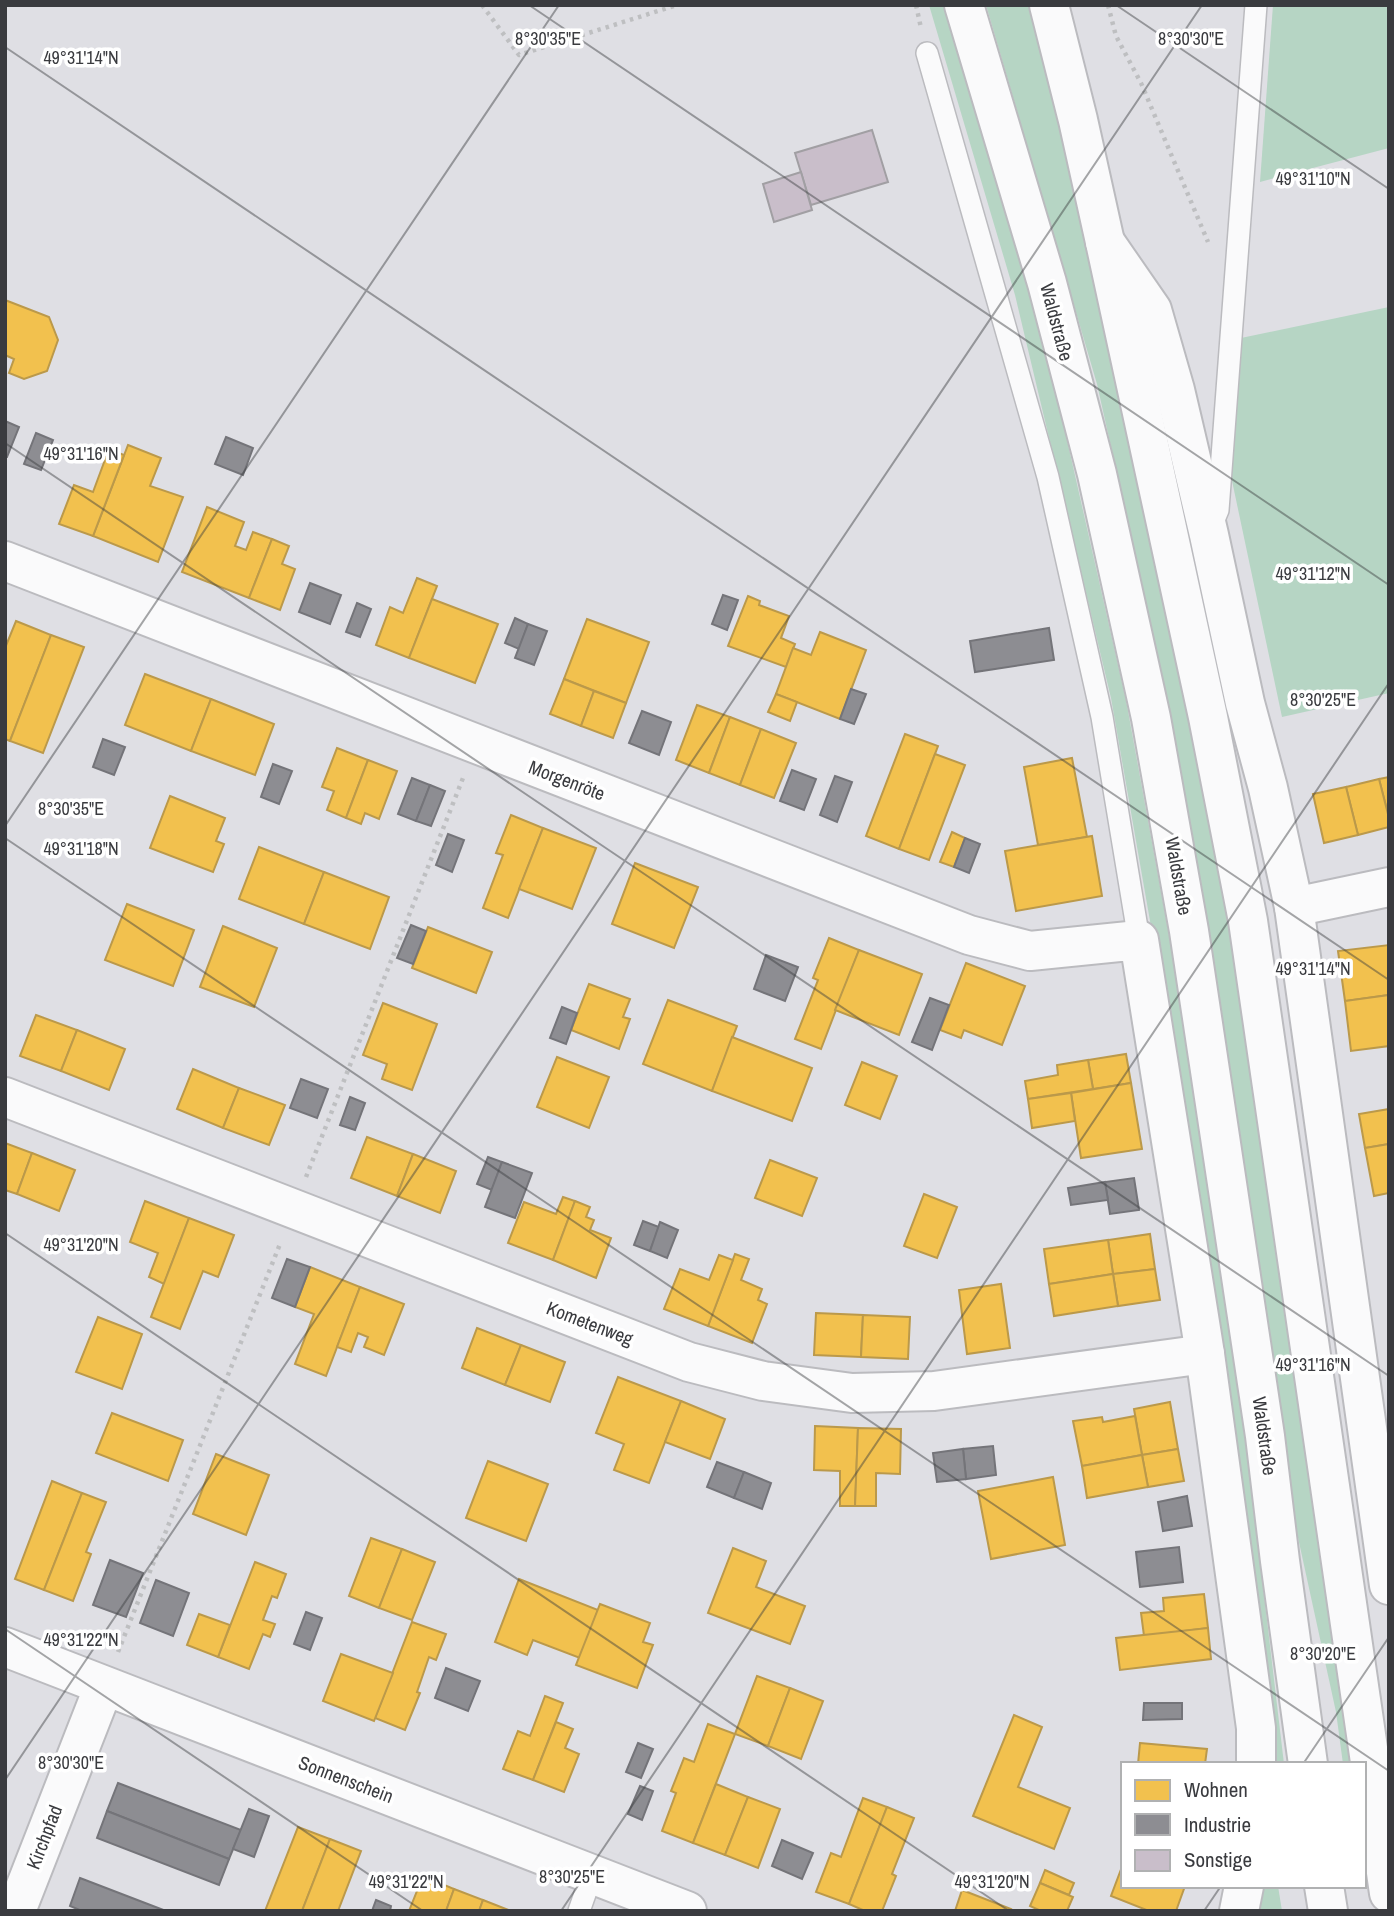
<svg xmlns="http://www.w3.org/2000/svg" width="1394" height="1916" viewBox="0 0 1394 1916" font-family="'Archivo Narrow',sans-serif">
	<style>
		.green { fill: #b6d5c4 }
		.homes { fill: #f2c14e; stroke: #bb994a; stroke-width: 2 }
		.industry { fill: #8d8d92; stroke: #747479; stroke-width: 2 }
		.building { fill: #c9beca; stroke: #a19fa3; stroke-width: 2 }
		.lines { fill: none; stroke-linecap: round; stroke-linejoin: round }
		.lane-casing { stroke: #bbbbbf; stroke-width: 24 }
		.street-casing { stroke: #bbbbbf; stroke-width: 42 }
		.secondary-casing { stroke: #bbbbbf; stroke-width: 42 }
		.path { stroke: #bebfc1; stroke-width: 4.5; stroke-dasharray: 3.5 5; stroke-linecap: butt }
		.lane { stroke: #fafafb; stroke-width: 21 }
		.street { stroke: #fafafb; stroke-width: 38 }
		.secondary { stroke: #fafafb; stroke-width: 38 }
		.ticks { fill: none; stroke: #3a3b3f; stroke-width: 2; stroke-opacity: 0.45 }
		.labels { text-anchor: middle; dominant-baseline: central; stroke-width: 7; stroke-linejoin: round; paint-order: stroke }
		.street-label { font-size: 19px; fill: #3a3b3f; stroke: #fff }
		.ticks-label { font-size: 18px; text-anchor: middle; fill: #3a3b3f; stroke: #fff; stroke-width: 7; stroke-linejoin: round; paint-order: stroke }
	</style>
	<rect width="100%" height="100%" fill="#dfdfe4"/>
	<g class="green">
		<path d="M929,5h17l87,285 93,410 69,378 44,305 45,381h-13l-93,-683 -67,-383 -96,-403z"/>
		<path d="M986,5h46l161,710 35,207 124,842h-9l-7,-52 -39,-179 -90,-607 -36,-209 -74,-333z"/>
		<path d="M1273,5h116v143l-129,34z"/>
		<path d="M1389,307v386l-107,24 -51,-241 10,-138z"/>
		<path d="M1258,1886h20l4,25h-28z"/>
	</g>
	<g class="homes">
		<path d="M5,300l44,17 9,23 -11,31 -23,8 -15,-6 5,-14 -9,-4z"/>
		<path d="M128,445l33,13 -11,28 33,11 -25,65 -65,-26z"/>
		<path d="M109,449l15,6 -31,81 -34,-12 15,-39 19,7z"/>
		<path d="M207,507l37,15 -9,24 11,4 7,-18 19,7 -23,59 -67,-26z"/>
		<path d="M272,539l17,7 -7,18 13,5 -15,41 -31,-12z"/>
		<path d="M417,578l20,8 -28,72 -33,-13 14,-38 13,6z"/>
		<path d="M748,596l12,5 -1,4 30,11 -8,22 14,6 -9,23 -58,-21z"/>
		<path d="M432,599l66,25 -23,59 -66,-25z"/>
		<path d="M587,619l62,23 -23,61 -62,-24z"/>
		<path d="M16,621l35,14 -41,106 -5,-2v-91z"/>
		<path d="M820,632l46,18 -26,69 -64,-25 17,-46 18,7z"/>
		<path d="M51,635l33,12 -41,106 -33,-12z"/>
		<path d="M145,674l66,25 -20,52 -66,-26z"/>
		<path d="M564,679l30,12 -13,35 -31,-12z"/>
		<path d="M594,691l32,12 -13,35 -32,-12z"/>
		<path d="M776,694l21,8 -7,19 -22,-9z"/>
		<path d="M211,699l63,25 -19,51 -64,-24z"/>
		<path d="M697,705l33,12 -21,56 -33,-13z"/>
		<path d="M730,717l31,12 -21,56 -31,-12z"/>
		<path d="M761,729l35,14 -22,55 -34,-13z"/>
		<path d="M905,734l33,12 -39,103 -33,-13z"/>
		<path d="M337,748l31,12 -22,58 -19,-8 7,-19 -12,-4z"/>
		<path d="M935,754l30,11 -36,95 -30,-11z"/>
		<path d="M1072,758l15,79 -49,8 -14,-78z"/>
		<path d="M368,760l29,11 -18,48 -14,-6 -4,11 -15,-6z"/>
		<path d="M1389,777v41l-10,-39z"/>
		<path d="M1379,779l10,39v9l-31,8 -12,-48z"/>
		<path d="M1346,787l12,48 -34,8 -11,-49z"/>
		<path d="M170,796l55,22 -9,23 8,3 -11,28 -63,-24z"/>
		<path d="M511,815l32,13 -35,90 -25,-10 20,-53 -7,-2z"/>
		<path d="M543,828l53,20 -24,61 -53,-20z"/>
		<path d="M952,832l13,6 -11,29 -14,-5z"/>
		<path d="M1092,836l10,60 -86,15 -11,-60z"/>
		<path d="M259,847l65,25 -20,52 -65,-25z"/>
		<path d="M635,863l63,24 -24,61 -62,-24z"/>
		<path d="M324,872l65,25 -19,52 -66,-25z"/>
		<path d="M127,904l67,26 -21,56 -68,-26z"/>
		<path d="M223,926l54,22 -23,59 -54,-20z"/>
		<path d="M428,927l64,25 -16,41 -64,-25z"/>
		<path d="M829,938l30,12 -38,99 -26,-10 23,-59 -5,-2z"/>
		<path d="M1389,945v50l-44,6 -7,-50z"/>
		<path d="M859,950l63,24 -23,61 -64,-25z"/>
		<path d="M966,963l59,23 -23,59 -38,-15 -3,8 -21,-8z"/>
		<path d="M589,984l41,15 -7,18 7,2 -11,30 -48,-19z"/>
		<path d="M1389,995v51l-38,5 -6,-50z"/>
		<path d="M668,1000l69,26 -25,65 -69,-27z"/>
		<path d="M383,1003l54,21 -25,66 -30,-11 5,-15 -24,-9z"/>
		<path d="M36,1015l41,15 -16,41 -41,-15z"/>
		<path d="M77,1030l48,19 -16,41 -48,-19z"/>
		<path d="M732,1037l80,31 -20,53 -80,-30z"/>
		<path d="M1126,1054l5,29 -38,6 -5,-29z"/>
		<path d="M557,1057l52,20 -20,51 -52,-21z"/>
		<path d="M1088,1060l5,29 -65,10 -3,-18 33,-6 -1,-10z"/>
		<path d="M862,1062l35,14 -17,43 -35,-14z"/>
		<path d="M193,1069l46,19 -16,40 -46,-19z"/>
		<path d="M1131,1083l11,66 -61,9 -10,-65z"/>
		<path d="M239,1088l46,17 -16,40 -46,-17z"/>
		<path d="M1071,1093l4,28 -43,7 -4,-29z"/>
		<path d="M1389,1109v35l-24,4 -6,-34z"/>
		<path d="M367,1137l46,17 -16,42 -46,-18z"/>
		<path d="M5,1143l27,10 -15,41 -12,-4z"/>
		<path d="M1389,1144v49l-15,3 -9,-48z"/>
		<path d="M32,1153l43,17 -16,41 -42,-17z"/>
		<path d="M413,1154l43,17 -16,42 -43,-17z"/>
		<path d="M770,1160l47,18 -15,38 -47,-18z"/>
		<path d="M924,1194l33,13 -20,51 -33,-12z"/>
		<path d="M563,1197l12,4 -22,59 -45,-17 16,-41 32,12z"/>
		<path d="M145,1201l44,17 -25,66 -15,-7 9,-24 -28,-11z"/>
		<path d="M575,1201l15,6 -4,10 8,3 -4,10 21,8 -15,40 -43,-18z"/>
		<path d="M189,1218l45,17 -16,42 -15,-6 -23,58 -29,-12z"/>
		<path d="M1150,1234l5,35 -42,5 -5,-34z"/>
		<path d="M1108,1240l5,34 -64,10 -5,-35z"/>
		<path d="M735,1254l14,5 -8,21 21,9 -4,11 9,4 -15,39 -44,-17z"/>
		<path d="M719,1255l14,5 -25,66 -44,-17 16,-40 29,11z"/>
		<path d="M310,1267l50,20 -34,89 -31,-12 19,-50 -19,-7z"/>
		<path d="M1155,1269l5,31 -42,6 -5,-32z"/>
		<path d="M1113,1274l5,32 -64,10 -5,-32z"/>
		<path d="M1001,1284l9,64 -43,6 -8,-64z"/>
		<path d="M360,1287l44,17 -20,51 -20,-8 4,-10 -10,-4 -7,19 -14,-5z"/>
		<path d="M816,1313l47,2 -2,42 -47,-2z"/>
		<path d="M863,1315l47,2 -2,42 -47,-2z"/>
		<path d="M98,1317l44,17 -20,55 -46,-17z"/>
		<path d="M477,1328l44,17 -16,40 -43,-17z"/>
		<path d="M521,1345l44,17 -15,40 -45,-17z"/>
		<path d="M618,1377l63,24 -32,82 -35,-13 10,-26 -28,-11z"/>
		<path d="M681,1401l44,18 -15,40 -45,-17z"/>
		<path d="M1170,1402l8,47 -36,6 -8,-46z"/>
		<path d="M112,1413l71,27 -15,41 -72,-28z"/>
		<path d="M1135,1416l7,39 -60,11 -9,-45 29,-4 1,5z"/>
		<path d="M815,1426l43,2 -3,78h-15v-35l-26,-1z"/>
		<path d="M858,1428l43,1 -1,45 -24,-1v33h-21z"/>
		<path d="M1178,1449l6,32 -36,6 -6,-32z"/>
		<path d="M216,1454l53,21 -23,60 -53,-21z"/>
		<path d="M1142,1455l6,32 -61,11 -5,-32z"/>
		<path d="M488,1461l60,23 -22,57 -60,-23z"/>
		<path d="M1053,1477l12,68 -74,14 -13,-68z"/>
		<path d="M52,1481l30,12 -38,97 -29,-11z"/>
		<path d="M82,1493l24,9 -20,50 5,2 -18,47 -29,-11z"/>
		<path d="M371,1538l31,11 -23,59 -30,-12z"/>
		<path d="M733,1548l33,13 -10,26 49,19 -15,38 -82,-31z"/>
		<path d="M402,1549l33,13 -23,58 -33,-12z"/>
		<path d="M255,1562l31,12 -9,24 -5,-2 -9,24 12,4 -5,13 -7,-3 -14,35 -31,-12z"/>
		<path d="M519,1579l79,31 -18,48 -47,-18 -6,15 -32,-13z"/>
		<path d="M1204,1594l4,34 -64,8 -3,-23 23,-2 -1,-13z"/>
		<path d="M600,1604l50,19 -7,19 10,3 -16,43 -61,-23z"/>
		<path d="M199,1614l31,11 -12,32 -31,-12z"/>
		<path d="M412,1622l34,12 -10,26 -7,-3 -12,35 3,1 -15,37 -30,-12z"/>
		<path d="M1208,1628l3,31 -91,11 -4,-32z"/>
		<path d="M341,1654l52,19 -19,48 -51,-20z"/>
		<path d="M757,1676l33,12 -22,58 -33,-12z"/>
		<path d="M790,1688l33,13 -22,58 -33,-13z"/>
		<path d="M545,1696l18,7 -30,77 -30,-11 15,-38 12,5z"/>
		<path d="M1014,1715l28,12 -24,60 52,21 -16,41 -81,-33z"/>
		<path d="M556,1722l17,7 -8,19 14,6 -15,38 -31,-12z"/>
		<path d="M708,1724l27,10 -42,109 -31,-12 14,-38 -5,-2 13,-33 10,4z"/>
		<path d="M1140,1743l67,6 -2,15h-67z"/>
		<path d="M716,1784l32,13 -23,58 -32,-12z"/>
		<path d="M748,1797l32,12 -22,59 -33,-13z"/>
		<path d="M863,1798l24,9 -38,97 -33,-12 15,-39 10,4z"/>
		<path d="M887,1807l27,11 -22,56 4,2 -14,35h-17l-16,-7z"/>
		<path d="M298,1827l32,12 -28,72h-37z"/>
		<path d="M330,1839l31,12 -23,60h-36z"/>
		<path d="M1123,1864v22h62l-9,25h-27l-38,-15z"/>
		<path d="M1045,1870l29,13 -5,12 -29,-12z"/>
		<path d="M423,1876l31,13 -8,22h-37z"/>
		<path d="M1040,1883l33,14 -6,14h-26l-11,-5z"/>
		<path d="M454,1889l29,11 -4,11h-33z"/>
		<path d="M962,1890l49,19 -1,2h-55z"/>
		<path d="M483,1900l28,11h-32z"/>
	</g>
	<g class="industry">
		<path d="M5,421l14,6 -12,30h-2z"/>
		<path d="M36,433l17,7 -12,30 -17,-6z"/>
		<path d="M226,437l27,11 -10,27 -28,-11z"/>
		<path d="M310,583l31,12 -11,29 -31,-12z"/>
		<path d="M723,595l15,5 -11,30 -15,-6z"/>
		<path d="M357,603l14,6 -11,28 -14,-5z"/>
		<path d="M515,618l13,6 -9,25 -14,-6z"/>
		<path d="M528,624l19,7 -13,34 -19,-7z"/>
		<path d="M1049,628l5,32 -79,12 -5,-31z"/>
		<path d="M851,689l15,5 -12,30 -14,-5z"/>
		<path d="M642,711l29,11 -12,33 -30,-12z"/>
		<path d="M103,739l22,8 -11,28 -21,-8z"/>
		<path d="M273,764l19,7 -13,33 -18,-7z"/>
		<path d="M792,770l24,9 -12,31 -24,-9z"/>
		<path d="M835,776l17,6 -15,40 -17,-7z"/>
		<path d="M412,778l18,7 -14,36 -18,-7z"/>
		<path d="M430,785l15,6 -14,35 -15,-5z"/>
		<path d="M448,834l16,6 -12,32 -16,-7z"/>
		<path d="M965,838l15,6 -11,29 -15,-6z"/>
		<path d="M411,925l15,6 -13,33 -16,-6z"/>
		<path d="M766,955l32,12 -13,34 -31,-12z"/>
		<path d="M930,998l19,7 -17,45 -20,-8z"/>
		<path d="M562,1007l15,6 -11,31 -16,-6z"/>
		<path d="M301,1079l27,10 -11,29 -27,-10z"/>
		<path d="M350,1097l15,6 -10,27 -15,-5z"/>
		<path d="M488,1157l14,5 -10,28 -15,-6z"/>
		<path d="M502,1162l30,11 -17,45 -30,-11z"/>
		<path d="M1134,1178l5,32 -29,4 -5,-32z"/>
		<path d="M1105,1182l3,18 -37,5 -3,-17z"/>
		<path d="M643,1221l16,6 -9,24 -16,-6z"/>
		<path d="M660,1222l18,8 -11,28 -17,-7z"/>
		<path d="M287,1259l23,8 -15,40 -23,-9z"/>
		<path d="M993,1446l3,29 -30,4 -3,-30z"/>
		<path d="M963,1449l3,30 -29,3 -4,-29z"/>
		<path d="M717,1462l27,10 -10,26 -27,-11z"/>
		<path d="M744,1472l27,11 -9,26 -28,-11z"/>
		<path d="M1187,1496l5,30 -29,5 -5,-29z"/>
		<path d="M1179,1547l4,35 -43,5 -4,-35z"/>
		<path d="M110,1560l33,13 -17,44 -33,-12z"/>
		<path d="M156,1580l33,13 -16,43 -33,-13z"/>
		<path d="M306,1612l16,6 -12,32 -16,-6z"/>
		<path d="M446,1668l34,13 -12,30 -33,-13z"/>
		<path d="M1144,1703h38v16l-39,1z"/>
		<path d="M638,1743l15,6 -12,29 -15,-6z"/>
		<path d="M118,1783l123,47 -12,29 -122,-48z"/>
		<path d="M640,1786l13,5 -11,29 -14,-6z"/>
		<path d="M249,1809l20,7 -15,41 -21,-8z"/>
		<path d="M107,1811l122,48 -10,26 -122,-47z"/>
		<path d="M782,1840l31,13 -11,26 -30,-13z"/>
		<path d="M80,1878l86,33h-84l-12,-5z"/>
		<path d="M376,1900l15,6 -1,5h-18z"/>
	</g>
	<g class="building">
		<path d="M872,130l16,52 -77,23 -16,-52z"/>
		<path d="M801,172l11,38 -38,12 -11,-38z"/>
	</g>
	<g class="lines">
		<g class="lane-casing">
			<g id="lane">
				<path d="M927,53l121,424 54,240 37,223"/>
				<path d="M1213,522l5,-12 38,-505"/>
				<path d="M579,1911l13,-37"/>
			</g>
		</g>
		<g class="street-casing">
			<g id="street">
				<path d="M1105,242l47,68 23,80 34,145 36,168 23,85 26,119 95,678"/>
				<path d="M5,561l964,374 61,16 109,-11 66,414 51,374v36"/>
				<path d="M1294,907l95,-20"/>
				<path d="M5,1097l684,265 74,19 89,12 82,-2 271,-37"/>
				<path d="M5,1647l682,264"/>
				<path d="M16,1911l88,-225"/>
				<path d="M1239,1911l5,-25"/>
			</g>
		</g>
		<g class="secondary-casing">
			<g id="secondary">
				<path d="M964,5l83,278 50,191 54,244 38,213 76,505 15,125 28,203"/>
				<path d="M1049,5l29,115 27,122 103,475 40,204 141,972"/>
				<path d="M1324,1886l4,25"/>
			</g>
		</g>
		<g class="path">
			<path d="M482,5l37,50 158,-50"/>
			<path d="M916,5l5,23"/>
			<path d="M1108,5l8,31 25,47 67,159"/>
			<path d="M306,1177l157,-399"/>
			<path d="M118,1652l162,-408"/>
		</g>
		<use href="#lane" class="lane"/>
		<use href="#street" class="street"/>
		<use href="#secondary" class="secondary"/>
	</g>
	<path class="ticks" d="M529,5l860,580M1116,5l273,184M5,47l1384,933M5,443l1384,933M5,826l554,-821M5,838l1384,933M5,1233l1004,678M5,1629l418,282M1303,1764l86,-127M5,1780l1197,-1775M561,1911l828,-1228M1204,1911l17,-25"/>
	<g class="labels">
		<g class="street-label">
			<text transform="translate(1057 322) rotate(75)">Waldstraße</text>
			<text transform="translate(567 780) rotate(21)">Morgenröte</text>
			<text transform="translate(1179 876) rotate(80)">Waldstraße</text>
			<text transform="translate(590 1323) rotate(21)">Kometenweg</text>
			<text transform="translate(1265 1436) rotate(82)">Waldstraße</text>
			<text transform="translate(346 1779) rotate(21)">Sonnenschein</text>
			<text transform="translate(44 1837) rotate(-69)">Kirchpfad</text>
		</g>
	</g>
	<g class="ticks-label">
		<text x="548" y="45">8°30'35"E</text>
		<text x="1191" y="45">8°30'30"E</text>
		<text x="81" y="64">49°31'14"N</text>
		<text x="1313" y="185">49°31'10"N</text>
		<text x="81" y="460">49°31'16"N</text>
		<text x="1313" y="580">49°31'12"N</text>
		<text x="1323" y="706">8°30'25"E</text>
		<text x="71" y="815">8°30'35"E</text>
		<text x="81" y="855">49°31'18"N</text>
		<text x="1313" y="975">49°31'14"N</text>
		<text x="81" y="1251">49°31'20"N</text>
		<text x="1313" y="1371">49°31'16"N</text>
		<text x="81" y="1646">49°31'22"N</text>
		<text x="1323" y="1660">8°30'20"E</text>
		<text x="71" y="1769">8°30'30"E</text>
		<text x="572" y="1883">8°30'25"E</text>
		<text x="406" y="1888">49°31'22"N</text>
		<text x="992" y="1888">49°31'20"N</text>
	</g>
	<rect width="1394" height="1916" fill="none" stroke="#3a3b3f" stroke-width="14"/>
	<rect x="1121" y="1762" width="245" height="126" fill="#ffffff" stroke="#b0b1b2" stroke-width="2"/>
	<rect x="1135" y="1780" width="35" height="21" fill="#f2c14e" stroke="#b0b1b2" stroke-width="2"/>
	<text x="1184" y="1797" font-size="21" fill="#3a3b3f">Wohnen</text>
	<rect x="1135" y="1814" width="35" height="21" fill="#8d8d92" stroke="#b0b1b2" stroke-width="2"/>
	<text x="1184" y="1832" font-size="21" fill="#3a3b3f">Industrie</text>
	<rect x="1135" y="1850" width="35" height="21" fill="#c9beca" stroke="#b0b1b2" stroke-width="2"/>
	<text x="1184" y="1867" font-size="21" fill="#3a3b3f">Sonstige</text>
</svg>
